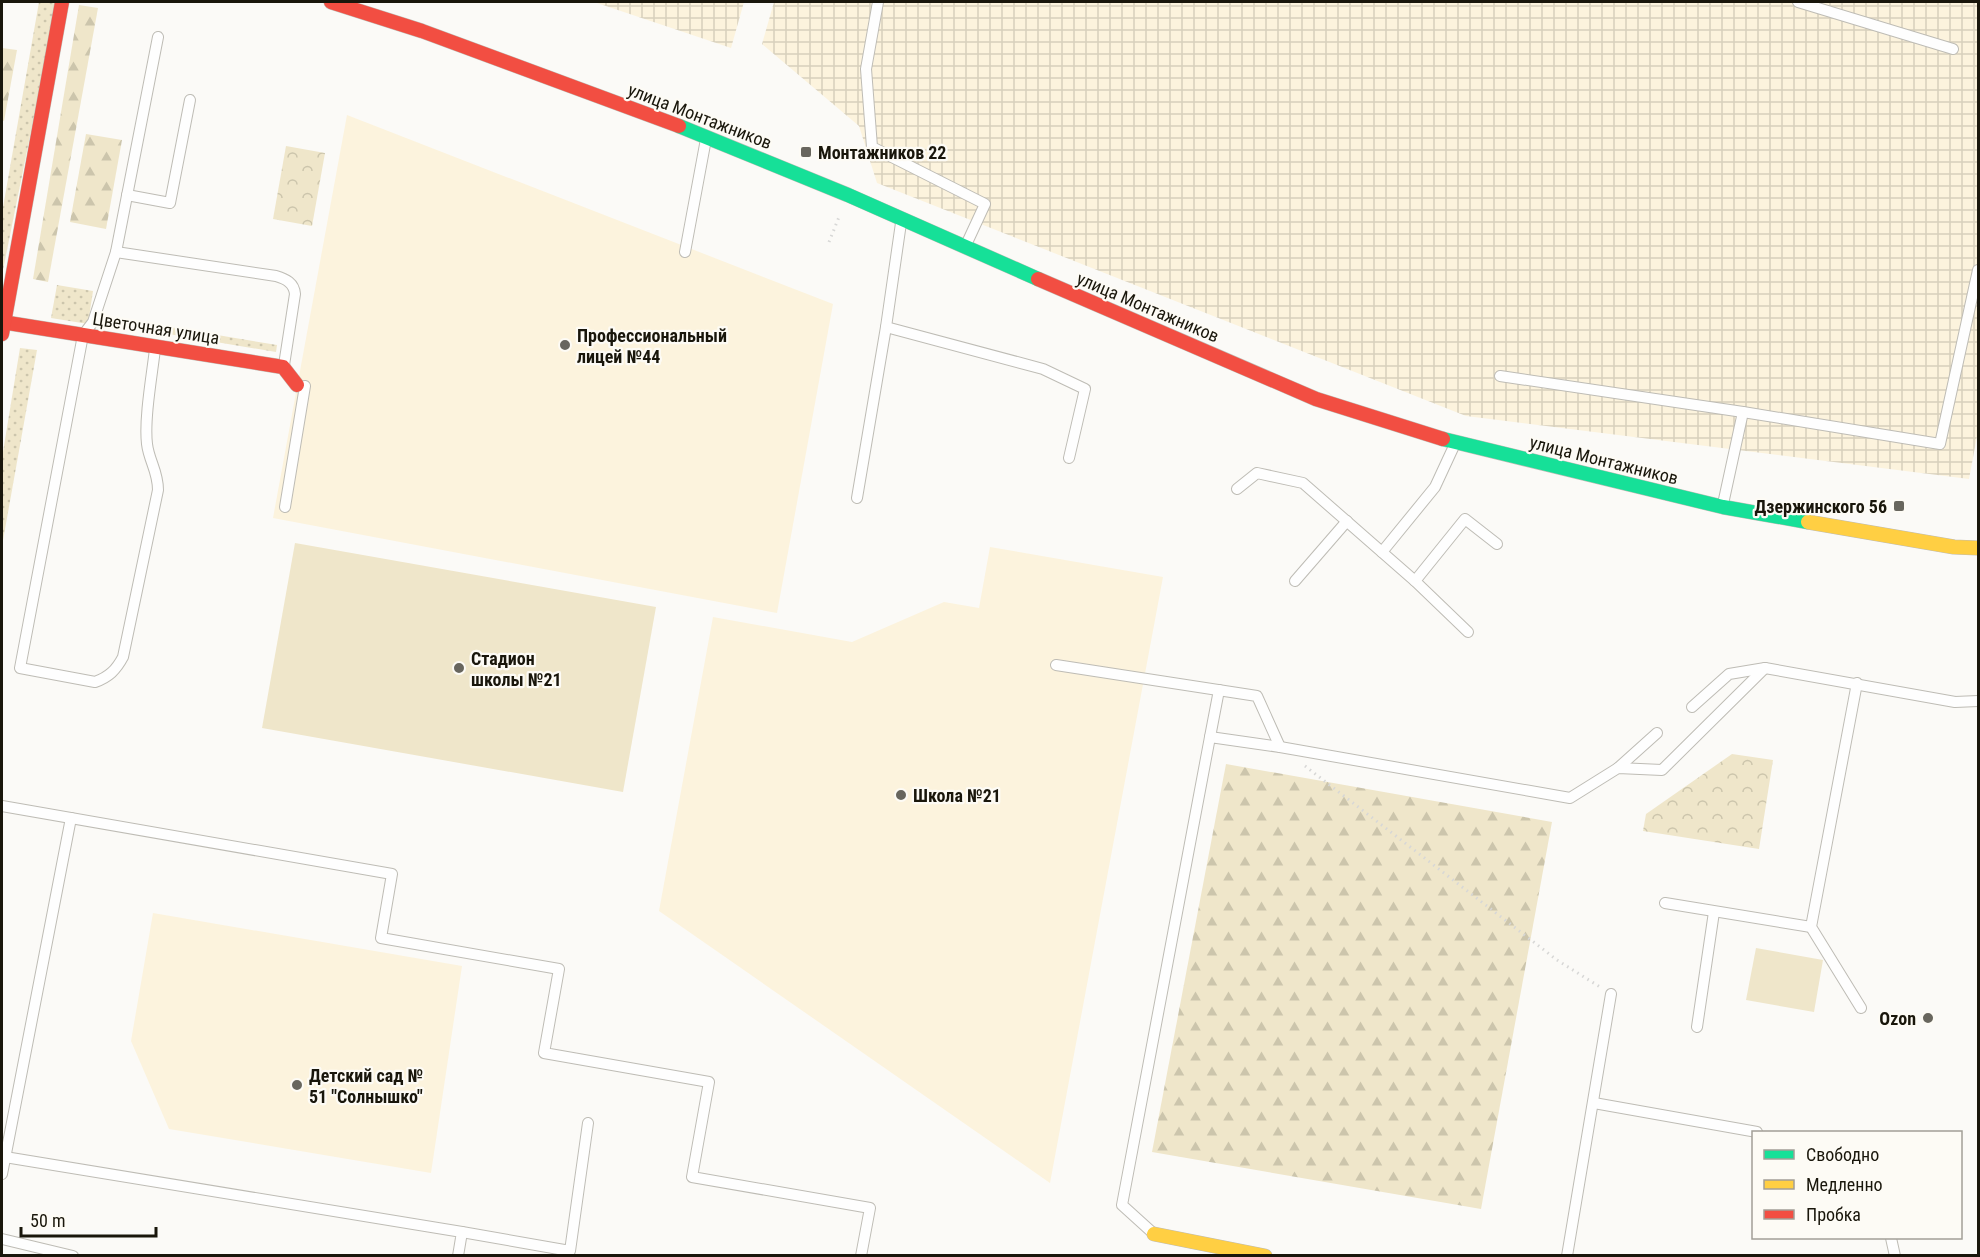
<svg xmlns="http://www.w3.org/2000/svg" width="1980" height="1257" viewBox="0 0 1980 1257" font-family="'Roboto Condensed',sans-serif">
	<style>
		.built { fill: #fcf3dd }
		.industrial { fill: url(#industrial-grid) }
		.grass { fill: url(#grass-dots) }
		.forest { fill: url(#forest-firs) }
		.park { fill: url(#park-crowns) }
		.garden { fill: #efe6ca }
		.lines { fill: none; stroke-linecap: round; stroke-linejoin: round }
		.lane-casing { stroke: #bebcb5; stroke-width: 12 }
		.fast-casing { stroke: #bebcb5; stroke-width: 15 }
		.slow-casing { stroke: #bebcb5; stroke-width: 15 }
		.jam-casing { stroke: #bebcb5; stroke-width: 15 }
		.path { stroke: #d7d7d6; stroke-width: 3; stroke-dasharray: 1.5 4.5; stroke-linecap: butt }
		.lane { stroke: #fefefe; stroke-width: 10 }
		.fast { stroke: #16e098; stroke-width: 14 }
		.slow { stroke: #ffcf43; stroke-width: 14 }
		.jam { stroke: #f24e42; stroke-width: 14 }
		.poi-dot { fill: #68665e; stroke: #fdfbf5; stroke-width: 2 }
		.labels { text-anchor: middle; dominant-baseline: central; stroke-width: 4.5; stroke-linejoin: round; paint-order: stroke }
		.street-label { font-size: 18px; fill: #19160b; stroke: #fdfbf5 }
		.poi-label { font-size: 18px; font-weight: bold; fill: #19160b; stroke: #fdfbf5; text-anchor: start }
	</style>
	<defs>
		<pattern id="industrial-grid" width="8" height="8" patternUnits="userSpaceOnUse" patternTransform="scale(1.5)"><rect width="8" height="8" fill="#fcf3dd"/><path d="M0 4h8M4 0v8" fill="none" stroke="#d7d0bc"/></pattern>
		<pattern id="grass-dots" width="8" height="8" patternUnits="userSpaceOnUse" patternTransform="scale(1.5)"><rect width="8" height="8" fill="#efe6ca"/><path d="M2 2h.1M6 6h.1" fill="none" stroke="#ccc5ac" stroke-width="1.8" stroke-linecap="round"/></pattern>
		<pattern id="forest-firs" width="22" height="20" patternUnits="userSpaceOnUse" patternTransform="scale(1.5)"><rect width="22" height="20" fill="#efe6ca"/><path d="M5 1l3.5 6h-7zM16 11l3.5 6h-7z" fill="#ccc5ac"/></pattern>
		<pattern id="park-crowns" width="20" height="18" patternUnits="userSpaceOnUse" patternTransform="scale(1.5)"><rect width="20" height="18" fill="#efe6ca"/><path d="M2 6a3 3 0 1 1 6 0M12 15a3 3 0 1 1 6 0" fill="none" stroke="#ccc5ac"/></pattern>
	</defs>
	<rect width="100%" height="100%" fill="#fbfaf7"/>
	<g class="built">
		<path d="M347,115l486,189 -56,309 -504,-95z"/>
		<path d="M990,547l173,30 -113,606 -391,-272 54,-294 139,25 92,-40 35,6z"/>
		<path d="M153,913l309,53 -31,207 -262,-44 -38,-88z"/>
	</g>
	<g class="industrial">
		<path d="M594,2h150l-13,46z"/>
		<path d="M774,2h1204v429l-9,48 -503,-63 -589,-233 -18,-57 -97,-82z"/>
	</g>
	<g class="grass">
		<path d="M39,2h18l-55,273v-62z"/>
		<path d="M57,285l36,6 -5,33 -37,-6z"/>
		<path d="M122,319l155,26 -1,7 -155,-26z"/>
		<path d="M20,348l17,2 -35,196v-88z"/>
	</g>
	<g class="forest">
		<path d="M79,5l19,3 -50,274 -15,-3z"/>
		<path d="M2,48l15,2 -13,71 -2,-1z"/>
		<path d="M86,134l36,6 -16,89 -36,-7z"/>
		<path d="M1226,764l326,58 -71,387 -329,-57z"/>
	</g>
	<g class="park">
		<path d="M286,146l39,7 -13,73 -39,-7z"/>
		<path d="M1732,754l41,6 -14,89 -116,-18 3,-17z"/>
	</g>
	<g class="garden">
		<path d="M295,543l361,64 -33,185 -361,-64z"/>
		<path d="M1756,948l67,12 -9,52 -68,-12z"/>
	</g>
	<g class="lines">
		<g class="lane-casing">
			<g id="lane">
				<path d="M878,2l-12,67 6,78 113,57 -19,41"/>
				<path d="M1798,2l155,47"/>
				<path d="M127,195l43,8 20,-103"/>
				<path d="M116,252l42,-215"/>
				<path d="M685,252l21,-113"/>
				<path d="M886,327l157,42 42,20 -16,69"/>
				<path d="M155,349c-3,26 -11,70 -8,95 2,17 11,27 11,46l-35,167c-7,13 -14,20 -28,25l-75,-14 63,-333 10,-13 23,-70 160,24c10,3 18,7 19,18l-11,71"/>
				<path d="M1500,376l243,36"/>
				<path d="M1237,489l20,-16 46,10 112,98 53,51"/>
				<path d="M857,498l29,-171 15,-104"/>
				<path d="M1723,504l20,-92 197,32 38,-174"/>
				<path d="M285,507l20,-121"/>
				<path d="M1382,552l53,-65 19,-41"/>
				<path d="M1295,581l52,-60"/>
				<path d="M1415,581l50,-62 32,25"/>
				<path d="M1056,665l201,31 23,51"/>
				<path d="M1857,683l-46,244 50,81"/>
				<path d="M1692,707l37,-33 36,-6 190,34 23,-1"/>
				<path d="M1210,737l9,-47"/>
				<path d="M1618,768l39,-35"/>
				<path d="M2,806l390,68 -11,64 178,31 -15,84 165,29 -17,95 178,31 -9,48"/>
				<path d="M1665,903l146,24"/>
				<path d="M1697,1027l17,-115"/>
				<path d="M1594,1103l163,29"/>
				<path d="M5,1157l457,75 -4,24"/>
				<path d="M2,1174l69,-356"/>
				<path d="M462,1232l108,19 18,-128"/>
				<path d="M1154,1234l-32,-29 88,-468 70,10 290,51 48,-30 44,2 103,-102"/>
				<path d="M1891,1238l4,18"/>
				<path d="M2,1239l71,17"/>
				<path d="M1567,1256l44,-262"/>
			</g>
		</g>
		<g class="fast-casing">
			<g id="fast">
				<path d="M679,126l169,69 190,84"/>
				<path d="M1443,439l280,68 85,15"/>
			</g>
		</g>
		<g class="slow-casing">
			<g id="slow">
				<path d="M1808,522l146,25 24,1"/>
				<path d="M1154,1234l111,22"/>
			</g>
		</g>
		<g class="jam-casing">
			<g id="jam">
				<path d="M331,2l91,29 257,95"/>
				<path d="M1038,279l278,120 127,40"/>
				<path d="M2,322l281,45 14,18"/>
				<path d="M2,334l60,-332"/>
			</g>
		</g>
		<g class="path">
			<path d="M829,242l10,-25"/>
			<path d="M1305,766l252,194 43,27"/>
		</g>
		<use href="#lane" class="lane"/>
		<use href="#fast" class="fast"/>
		<use href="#slow" class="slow"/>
		<use href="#jam" class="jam"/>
	</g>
	<g class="poi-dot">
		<rect x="800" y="146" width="12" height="12" rx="3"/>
		<circle cx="565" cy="345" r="6"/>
		<rect x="1893" y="500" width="12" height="12" rx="3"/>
		<circle cx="459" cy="668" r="6"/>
		<circle cx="901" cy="795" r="6"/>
		<circle cx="1928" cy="1018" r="6"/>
		<circle cx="297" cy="1085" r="6"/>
	</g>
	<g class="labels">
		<g class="street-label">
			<text transform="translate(700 116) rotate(21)">улица Монтажников</text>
			<text transform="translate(1148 307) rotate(23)">улица Монтажников</text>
			<text transform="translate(156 328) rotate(9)">Цветочная улица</text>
			<text transform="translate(1604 460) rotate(14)">улица Монтажников</text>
		</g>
		<g class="poi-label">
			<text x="818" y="152">Монтажников 22</text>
			<text x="577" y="335">Профессиональный<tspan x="577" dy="21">лицей №44</tspan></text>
			<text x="1887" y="506" text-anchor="end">Дзержинского 56</text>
			<text x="471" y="658">Стадион<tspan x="471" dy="21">школы №21</tspan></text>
			<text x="913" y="795">Школа №21</text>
			<text x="1916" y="1018" text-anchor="end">Ozon</text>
			<text x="309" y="1075">Детский сад №<tspan x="309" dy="21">51 "Солнышко"</tspan></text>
		</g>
	</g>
	<rect width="1980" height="1257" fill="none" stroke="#19160b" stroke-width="6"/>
	<rect x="1752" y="1131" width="210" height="108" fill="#fdfbf5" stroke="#a29f97" stroke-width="1.5"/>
	<rect x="1764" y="1150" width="30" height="9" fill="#16e098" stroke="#a29f97" stroke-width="1.5"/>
	<text x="1806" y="1161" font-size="18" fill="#19160b">Свободно</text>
	<rect x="1764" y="1180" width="30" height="9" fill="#ffcf43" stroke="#a29f97" stroke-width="1.5"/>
	<text x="1806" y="1191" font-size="18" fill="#19160b">Медленно</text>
	<rect x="1764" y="1210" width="30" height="9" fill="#f24e42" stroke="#a29f97" stroke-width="1.5"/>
	<text x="1806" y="1221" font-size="18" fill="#19160b">Пробка</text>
	<path d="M21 1227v9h135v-9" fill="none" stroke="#19160b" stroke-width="3"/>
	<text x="30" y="1227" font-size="18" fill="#19160b" stroke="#fdfbf5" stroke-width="4.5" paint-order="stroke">50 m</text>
</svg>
